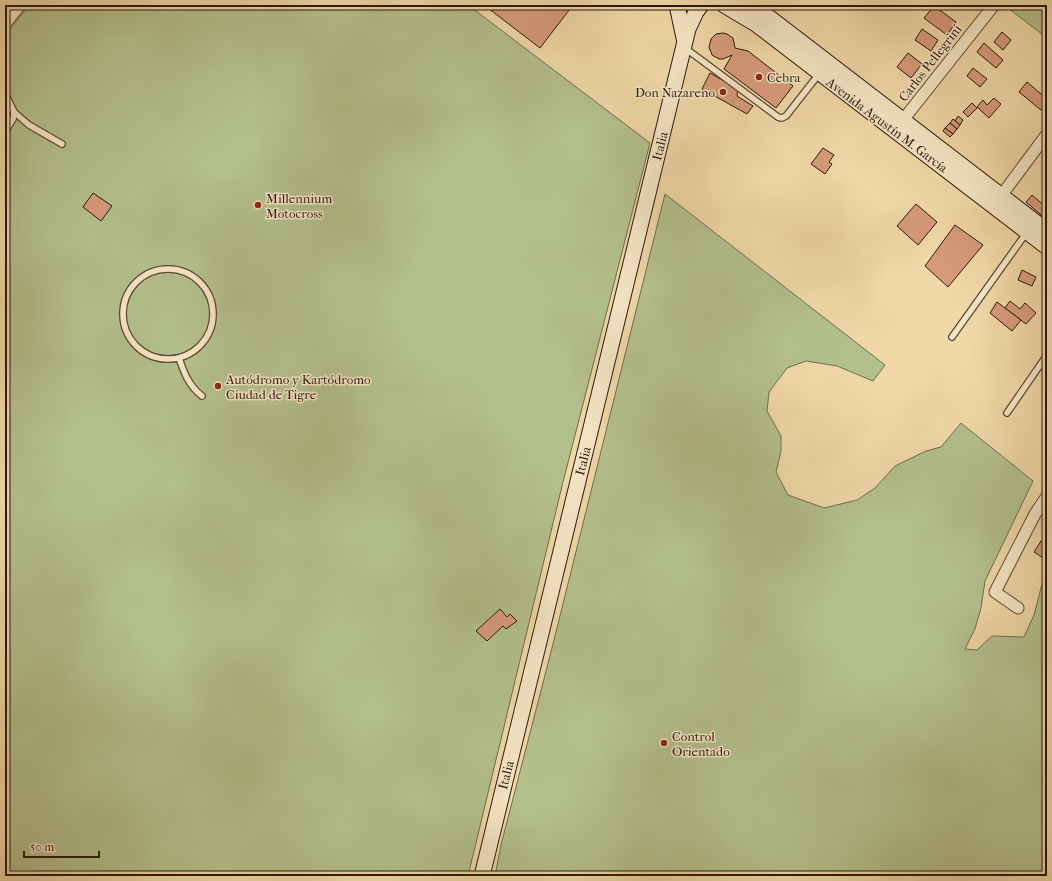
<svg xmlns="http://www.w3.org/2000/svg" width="1052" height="881" viewBox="0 0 1052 881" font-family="'IM FELL French Canon',serif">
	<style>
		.green { fill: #b3c08d; stroke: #6e6c4c }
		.building { fill: #d79b7c; stroke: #2a170b }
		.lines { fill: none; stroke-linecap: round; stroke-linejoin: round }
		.lane-casing { stroke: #5c4732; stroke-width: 8 }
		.street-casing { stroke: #5c4732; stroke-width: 13 }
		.secondary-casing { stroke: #2a170b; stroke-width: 17 }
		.lane { stroke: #f6e6c6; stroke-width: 5.5 }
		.street { stroke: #f6e6c6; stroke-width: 11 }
		.secondary { stroke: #f6e6c6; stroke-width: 15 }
		.poi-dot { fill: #8f2418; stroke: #f6e6c6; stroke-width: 1.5 }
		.labels { text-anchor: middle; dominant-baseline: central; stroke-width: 3; stroke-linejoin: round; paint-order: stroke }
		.street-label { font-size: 13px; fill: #2a170b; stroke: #f6e6c6 }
		.poi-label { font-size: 13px; fill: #2a170b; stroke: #f6e6c6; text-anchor: start }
	</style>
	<rect width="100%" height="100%" fill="#f1d8a8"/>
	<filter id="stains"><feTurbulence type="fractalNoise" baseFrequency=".005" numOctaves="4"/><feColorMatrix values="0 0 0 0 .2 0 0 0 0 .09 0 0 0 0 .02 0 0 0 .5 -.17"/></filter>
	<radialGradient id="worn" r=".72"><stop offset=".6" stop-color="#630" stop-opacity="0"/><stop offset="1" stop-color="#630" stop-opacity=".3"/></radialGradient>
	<g class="green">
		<path d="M29,5h439l182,138 -88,343 -94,390h-463v-840z"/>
		<path d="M1010,5h37v33l-39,-30z"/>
		<path d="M665,194l220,171 -12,16 -36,-15 -31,-5 -19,7 -18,24 -2,19 14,25v15l-5,21 12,23 36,13 33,-8 18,-12 20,-22 31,-15 15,-4 20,-24 72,58 -48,100 -4,27 -6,21 -10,20 12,1 15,-14 32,1 10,-22 8,-31 5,2v290h-552l6,-31 51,-197z"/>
	</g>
	<g class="building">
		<path d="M484,5h60l5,4 3,-4h21l-33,43z"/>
		<path d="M934,6l22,16 -9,13 -23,-17z"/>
		<path d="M922,29l16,11 -7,11 -16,-11z"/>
		<path d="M1002,32l9,8 -8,10 -9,-8z"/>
		<path d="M723,33l4,1 6,4 2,10 13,3 45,35 -17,22 -52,-39 8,-14 -9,4h-4l-7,-4 -3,-8 2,-8 5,-5z"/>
		<path d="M984,43l19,17 -7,8 -19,-16z"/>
		<path d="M908,53l14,11 -11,14 -14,-11z"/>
		<path d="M973,68l14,11 -7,8 -13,-11z"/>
		<path d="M710,73l28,16 -1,7 16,10 -6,8 -45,-25z"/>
		<path d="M1027,82l20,17v4l-6,7 -22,-18z"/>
		<path d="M994,98l7,6 -12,14 -12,-11 6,-7 4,5z"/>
		<path d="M972,103l5,5 -9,9 -5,-5z"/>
		<path d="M958,116l5,4 -3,5 -5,-4z"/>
		<path d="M953,119l7,6 -3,4 -7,-6z"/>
		<path d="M950,123l7,6 -4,5 -8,-6z"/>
		<path d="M945,128l8,6 -3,3 -7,-6z"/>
		<path d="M823,148l11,7 -5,7 3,2 -7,10 -14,-10z"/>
		<path d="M93,193l19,13 -11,15 -18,-14z"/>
		<path d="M1032,195l15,13v12l-21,-18z"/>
		<path d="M916,204l21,18 -19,23 -21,-19z"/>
		<path d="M955,225l28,20 -35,42 -23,-21z"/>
		<path d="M1022,270l14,7 -4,9 -14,-6z"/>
		<path d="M1010,301l10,8 5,-6 11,10 -10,11 -21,-16z"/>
		<path d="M997,302l24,18 -9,11 -22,-18z"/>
		<path d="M1041,541l6,4v12l-1,3 -12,-8z"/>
		<path d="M500,609l7,8 3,-3 7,7 -11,8 -3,-3 -16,15 -11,-10z"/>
	</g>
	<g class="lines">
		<g class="lane-casing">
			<g id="lane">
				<path d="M685,48l93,69 4,1 4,-2 33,-42"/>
				<path d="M5,93l9,19 15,13 33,19"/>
				<path d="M5,132l8,-13 1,-7"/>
				<circle cx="168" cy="314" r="45"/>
				<path d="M952,337l75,-105"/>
				<path d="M179,358c5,15 10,28 23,38"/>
				<path d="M1007,413l40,-58"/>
			</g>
		</g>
		<g class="street-casing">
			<g id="street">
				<path d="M5,24l15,-19"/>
				<path d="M903,120l91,-115"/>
				<path d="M1001,196l46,-62"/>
				<path d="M1018,608l-23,-16 40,-78 12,-18"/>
			</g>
		</g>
		<g class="secondary-casing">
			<g id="secondary">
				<path d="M677,5l7,33"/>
				<path d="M724,5l32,19 291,223"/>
				<path d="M753,5l294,226"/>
				<path d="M482,876l206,-847 8,-17 5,-7"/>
			</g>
		</g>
		<use href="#lane" class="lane"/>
		<use href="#street" class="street"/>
		<use href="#secondary" class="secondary"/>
	</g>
	<g class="poi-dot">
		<circle cx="759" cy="77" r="4"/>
		<circle cx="723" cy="92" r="4"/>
		<circle cx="258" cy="205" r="4"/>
		<circle cx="218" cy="386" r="4"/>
		<circle cx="664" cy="743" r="4"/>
	</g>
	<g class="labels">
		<g class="street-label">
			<text transform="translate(930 63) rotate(-52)">Carlos Pellegrini</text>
			<text transform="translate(887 125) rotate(37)">Avenida Agustín M. García</text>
			<text transform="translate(660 146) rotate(-76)">Italia</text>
			<text transform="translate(583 461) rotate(-76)">Italia</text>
			<text transform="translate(506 775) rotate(-76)">Italia</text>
		</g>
		<g class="poi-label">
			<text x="767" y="77">Cebra</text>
			<text x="715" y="92" text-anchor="end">Don Nazareno</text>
			<text x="266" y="198">Millennium<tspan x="266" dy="15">Motocross</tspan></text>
			<text x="226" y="379">Autódromo y Kartódromo<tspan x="226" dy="15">Ciudad de Tigre</tspan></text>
			<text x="672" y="736">Control<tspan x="672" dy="15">Orientado</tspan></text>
		</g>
	</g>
	<rect width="1052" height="881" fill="none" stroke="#f1d8a8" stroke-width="20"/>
	<rect x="6" y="6" width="1040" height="869" fill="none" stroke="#2a170b" stroke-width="2"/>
	<rect x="10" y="10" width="1032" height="861" fill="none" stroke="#2a170b"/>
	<path d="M24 851v6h75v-6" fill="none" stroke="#2a170b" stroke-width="2"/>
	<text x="30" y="851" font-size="12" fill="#2a170b" stroke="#f6e6c6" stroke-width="3" paint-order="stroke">50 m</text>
	<rect width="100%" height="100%" filter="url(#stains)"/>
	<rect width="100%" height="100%" fill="url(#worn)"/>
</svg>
